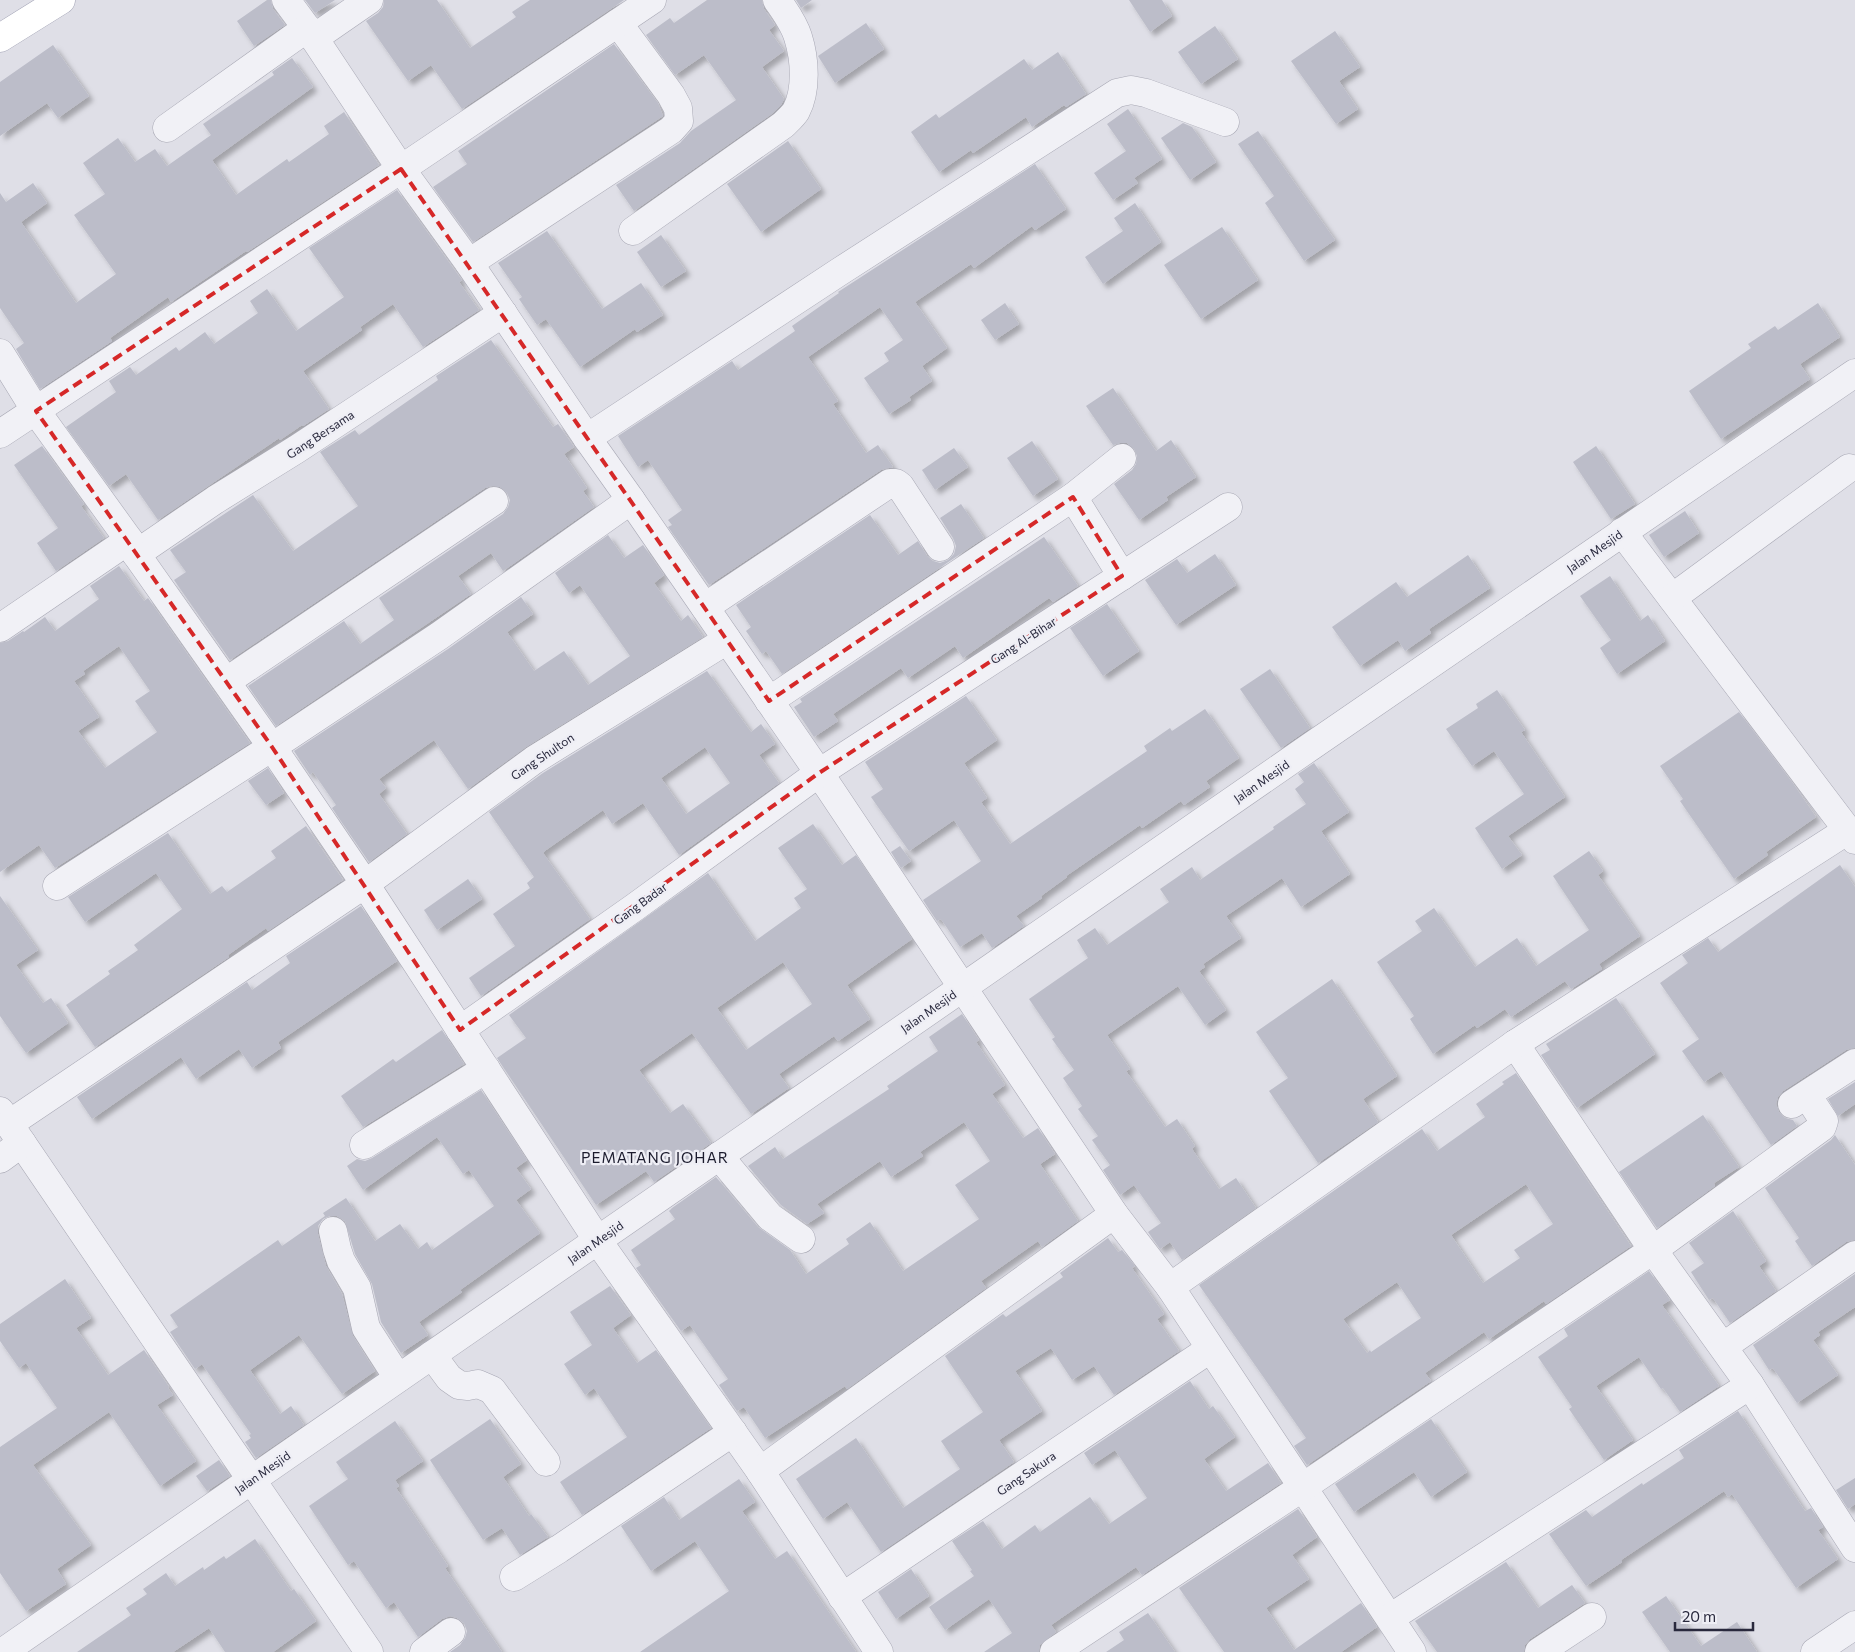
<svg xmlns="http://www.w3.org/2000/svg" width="1855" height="1652" viewBox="0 0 1855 1652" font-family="Commissioner,sans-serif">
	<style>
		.building { fill: #bcbdc9; fill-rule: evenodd; filter: url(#shadow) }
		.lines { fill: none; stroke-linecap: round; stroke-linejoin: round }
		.minor-casing { stroke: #a8a8b4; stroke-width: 29 }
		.major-casing { stroke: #9fa0b2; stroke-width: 29 }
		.minor { stroke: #f1f1f6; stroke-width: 28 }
		.major { stroke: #fff; stroke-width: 28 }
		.marked { fill: none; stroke: #d62828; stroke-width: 4; stroke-dasharray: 10 6; stroke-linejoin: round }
		.labels { text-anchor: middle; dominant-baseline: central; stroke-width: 4.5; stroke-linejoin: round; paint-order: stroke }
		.street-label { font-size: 12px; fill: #29293d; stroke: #eeeef5 }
		.quarter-label { font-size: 15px; letter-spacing: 1px; fill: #1b1b2d; stroke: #eeeef5 }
	</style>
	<defs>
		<filter id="shadow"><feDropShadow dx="4.5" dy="4.5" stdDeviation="2.5" flood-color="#0004"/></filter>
	</defs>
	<rect width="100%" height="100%" fill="#dfdfe7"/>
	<g class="building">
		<path d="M267,0h4l2,9 12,16 -31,21 -17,-25z"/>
		<path d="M305,0h30l-20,13z"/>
		<path d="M384,0h53l33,48 46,-31 -4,-5 18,-12h94l-162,109 -31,-44 -23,16 -42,-60 12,-8 5,-6z"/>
		<path d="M707,0h55l2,9 11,16 -6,5 15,21 -22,16 22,32 -3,6 -8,8 -139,98 -18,-26 64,-42 11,-12 45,-31 -32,-45 -29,20 -29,-40 24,-17 4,5z"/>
		<path d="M796,0h16l-11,8z"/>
		<path d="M1129,0h33l10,16 -22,16z"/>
		<path d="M866,23l18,26 -49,34 -17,-27z"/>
		<path d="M1215,26l23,33 -37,25 -23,-32z"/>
		<path d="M1335,31l25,36 -21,14 19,28 -22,15 -45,-63z"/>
		<path d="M614,44l44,59 5,13 -190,126 -40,-55 34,-23 -9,-13z"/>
		<path d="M53,45l36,51 -31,22 -11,-15 -47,33v-54z"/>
		<path d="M1058,52l28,42 -20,13 -2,-2 -32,22 -6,-10 -53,36 -2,-3 -32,22 -28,-40 25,-18 3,4 85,-59 8,11z"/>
		<path d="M292,58l21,29 -101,73 24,35 51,-36 2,3 40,-28 -5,-8 20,-14 35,53 -132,87 -1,-1 -75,51 -3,-5 -58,41 2,3 -72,48 -24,-40 8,-6 -24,-35v-115l6,9 27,-19 14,20 -26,19 55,81 40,-29 -42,-59 31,-21 -22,-31 35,-25 17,24 20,-13 12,17 44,-31 -8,-11 71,-49 -2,-3z"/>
		<path d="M1128,109l34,50 -28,19 4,5 -25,17 -19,-27 32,-22 -19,-27z"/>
		<path d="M1183,123l9,4 24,35 -26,18 -29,-42z"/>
		<path d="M1258,131l77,109 -31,21 -39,-58 9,-7 -36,-52z"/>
		<path d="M788,141l33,48 -60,43 -34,-48z"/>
		<path d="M1035,164l31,45 -31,21 -3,-4 -58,42 -3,-4 -56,38 32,46 -25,18 10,15 -23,16 2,3 -22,14 -25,-36 25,-17 -5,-8 19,-13 -23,-33 -72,50 30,44 -5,3 33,49 12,-8 15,22 -12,3 -172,115 -41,-58 4,-2 -4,-5 14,-10 -34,-50 -10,7 -20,-31 114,-75 6,9 57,-39 -3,-5 47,-33 -1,-1z"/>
		<path d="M397,190l59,82 6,8 -3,2 20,28 -56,37 -30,-43 -33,23 2,3 -59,41 26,38 -26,17 -1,-1 -22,15 -1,-2 -121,82 -32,-46 -17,12 -43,-59 50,-35 -7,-11 21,-14 6,8 40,-28 3,4 26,-19 9,12 44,-31 -8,-12 17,-12 29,42 48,-34 -35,-49z"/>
		<path d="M1135,203l26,39 -58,42 -18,-27 38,-26 -9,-13z"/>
		<path d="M1222,227l36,53 -57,39 -37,-54z"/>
		<path d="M547,231l55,78 39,-26 22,32 -26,17 -2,-3 -55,38 -34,-48 -9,6 -18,-26 3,-2 -24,-34z"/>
		<path d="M661,235l25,36 -25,16 -24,-35z"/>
		<path d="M1005,303l14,21 -24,16 -14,-20z"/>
		<path d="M1818,303l22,34 -40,27 10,15 -89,60 -32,-48 62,-43 -3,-4 27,-18 3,4z"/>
		<path d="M491,340l62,87 5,-3 16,23 -10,7 23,34 -4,3 11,16 -91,64 -12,-18 -33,23 13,18 -195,132 -28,-40 96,-65 16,23 34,-24 -15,-22 124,-84 5,-7 2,-7 -3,-7 -7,-6 -8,-1 -7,2 -255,172 -56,-80 12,-8 -16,-22 83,-55 40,56 65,-45 -38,-54 35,-22 4,5 79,-55 -2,-4z"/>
		<path d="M1113,388l43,63 15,-11 25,37 -30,20 2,3 -29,20 -25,-36 18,-14 4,-6 1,-8 -3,-7 -7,-6h-7l-7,2 -27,-39z"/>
		<path d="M1032,441l26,38 -25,17 -26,-38z"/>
		<path d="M42,446l42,58 -3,2 23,32 -48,33 -19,-28 21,-15 -44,-63z"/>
		<path d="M1596,446l39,58 -24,15 -38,-57z"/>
		<path d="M954,448l14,19 -33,23 -13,-20z"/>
		<path d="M961,504l23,34 -202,136 -16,-23 -4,3 -16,-23 5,-4 -15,-22 134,-90 28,40 20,-14 9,15 6,5 7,2 8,-3 6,-6 2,-8 -3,-8 -13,-20z"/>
		<path d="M1685,511l14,22 -35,24 -15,-22z"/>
		<path d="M608,535l16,23 19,-13 21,30 -10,8 27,38 7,-6 15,22 -177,110 -58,42 -34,-49 -55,39 7,9 -7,6 28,40 -38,28 -37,-54 4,-3 -23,-33 -3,3 -16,-24 154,-102 73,-52 12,17 -26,18 27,39 30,-20 24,34 42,-29 -50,-71 -11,8 -14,-20z"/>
		<path d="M1044,537l34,49 -25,16 -4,-4 -86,60 -8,-12 -47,32 -7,-10 -68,46 5,7 -24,16 -20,-30 8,-5 -2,-3z"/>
		<path d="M1215,554l21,31 -60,40 -31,-45 32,-21 10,14z"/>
		<path d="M1468,555l22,33 -61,41 2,4 -26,18 -7,-11 -38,26 -28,-39 64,-45 11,15z"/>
		<path d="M119,566l25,35 4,-3 102,145 -195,125 -16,-23 -39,27v-229l8,-2 15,-10 1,1 21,-15 10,14 44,-32 -9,-13zM119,646l31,45 -15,10 22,31 -52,36 -27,-37 21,-14 -25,-36 11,-7 -2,-3z"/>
		<path d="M1610,576l30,45 8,-6 17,26 -48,33 -17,-26 11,-8 -31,-44z"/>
		<path d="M1107,604l32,47 -36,25 -33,-48z"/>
		<path d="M1270,669l40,59 -29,20 -41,-59z"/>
		<path d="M707,671l44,61 10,-8 14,20 -16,11 20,28 -100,72 -36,-52 -31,21 -9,-14 -57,40 -3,3 47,66 -109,77 -12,-18 46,-32 -22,-32 37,-26 -3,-5 7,-6 -45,-65 54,-39zM705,747l25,36 -44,31 -25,-36z"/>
		<path d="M1497,690l28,40 -4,2 44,65 -57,39 14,19 -20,14 -27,-41 49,-34 -30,-43 -22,15 -26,-37 32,-21 -2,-4z"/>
		<path d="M966,696l31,44 -33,23 23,35 -6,4 29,42 137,-93 -3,-5 26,-18 2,3 33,-22 34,49 -33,23 4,6 -26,18 -3,-4 -39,27 -2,-3 -74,51 1,1 -26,19 1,2 -26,18 8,10 -32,22 -10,-15 -22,14 -19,-28 -4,2 -14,-21 58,-39 -27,-41 -45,31 -38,-54 12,-8 -18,-27z"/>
		<path d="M1739,712l53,70 24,35 -50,35 2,3 -34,24 -54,-78 3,-2 -23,-33z"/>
		<path d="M1314,763l35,49 -28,19 29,43 -49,33 -19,-29 -56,38 15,22 -38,26 2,3 -6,4 27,39 -21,15 -27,-39 -71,49 23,34 -4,2 39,56 12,-8 18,27 -3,3 27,40 17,-11 20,30 -74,52 -12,-18 -10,7 -12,-17 13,-9 -27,-38 -14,10 -17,-25 7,-5 -18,-25 6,-4 -20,-27 4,-3 -19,-28 11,-8 -22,-31 3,-2 -26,-38 59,-41 -11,-18 18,-12 12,17 62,-43 -9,-13 32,-22 8,13 74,-51 -1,-2 33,-23 -11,-15 9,-7 -6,-8z"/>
		<path d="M268,768l16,25 -18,12 -18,-24z"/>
		<path d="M813,824l29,41 14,-10 56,84 -65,46 23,34 -32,22 -4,-5 -55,38 10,14 -38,26 -59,-81 -53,37 31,43 13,-9 28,39 -57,39 -8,-11 -50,34 -99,-147 29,-20 -17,-23 199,-142 47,68 46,-33 -7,-10 13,-9 -29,-41zM783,962l29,42 -66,46 -29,-42z"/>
		<path d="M306,826l37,54 -75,51 -2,-3 -38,27 1,2 -134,90 -29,-42 44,-31 -2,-3 30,-21 -4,-5 48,-36 -26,-36 -71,49 -17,-25 100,-64 42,61 12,-8 5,6 49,-34 -5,-7z"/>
		<path d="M900,846l11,15 -10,7 -10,-16z"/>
		<path d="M1589,851l14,20 -5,4 42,61 -41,28 3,5 -31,20 -6,-8 -54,36 -6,-8 -28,19 -2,-3 -42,29 -23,-35 4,-3 -37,-54 45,-31 -7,-10 19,-13 41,59 42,-29 19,28 53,-36 -36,-54z"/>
		<path d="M1840,865l15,22v161l-9,2 -63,41 -5,6 -2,7 3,8 6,6 8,2 4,6 -26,19 -50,-74 -17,11 -22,-31 17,-12 -39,-56 28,-20 -6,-8 26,-17 10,14z"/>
		<path d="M468,879l14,20 -45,31 -13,-20z"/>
		<path d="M0,896l38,54 -22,15 27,38 8,-5 17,25 -42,30 -26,-37z"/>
		<path d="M361,906l36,55 -119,81 3,6 -29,20 -13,-19 -43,30 -15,-22 -89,62 -15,-22 170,-115 5,8 38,-27 -4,-7z"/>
		<path d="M1332,979l65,97 -34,23 15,23 -60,41 -49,-72 19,-13 -32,-46z"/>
		<path d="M1616,998l39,56 -78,54 -36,-53 9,-5 -4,-6z"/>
		<path d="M962,1014l17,26 -3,2 29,43 -13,9 31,44 15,-10 17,26 -15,10 38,57 -36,26 -4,-6 -57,40 5,7 -139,101 -2,-3 -80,52 -21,-31 -7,4 -18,-26 9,-6 -38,-54 -9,6 -45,-63 5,-3 -10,-15 44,-31 -6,-8 3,-3 44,-31 42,50 32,23 16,24 43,-30 -3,-5 24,-17 33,49 76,-52 -24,-34 35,-24 -26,-39 -44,30 3,4 -32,21 -11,-16 -63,43 7,9 -17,11 -26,-19 -33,-39 27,-19 8,12 106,-70 -2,-3 51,-35 -9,-14z"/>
		<path d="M442,1030l22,34 -101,63 -22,-31 52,-37 3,3z"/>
		<path d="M1516,1073l115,173 -85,58 -2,-3 -55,38 -5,-7 -59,41 6,8 -124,84 -13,-19 12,-8 -107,-153 223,-156 15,22 48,-34 -9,-13 28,-20 -2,-2zM1526,1184l27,40 -39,26 6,8 -37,25 -32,-48zM1397,1282l24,36 -50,34 -1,-2 -3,3 -24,-34z"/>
		<path d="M1855,1082v22l-17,12 -10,-17z"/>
		<path d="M481,1090l46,70 -11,8 15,21 -15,11 24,33 -80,57 2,2 -43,30 9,13 -27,18 -20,-31 -9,-38 -17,-30 -10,-33 -8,-5h-7l-7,3 -5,7v8l8,32 16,28 11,42 22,35 -33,23 -43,-59 -49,35 30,44 11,-8 13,19 -48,33 -11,-16 6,-4 -2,-3 2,-1 -49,-70 -7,5 -25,-37 8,-5 -8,-12 108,-75 4,6 43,-30 -2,-3 23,-15 29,43 25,-17 18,25 9,-7 5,8 62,-44 -25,-36 -6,4 -26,-37 -74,53 -16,-24 10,-7 8,2 7,-3z"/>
		<path d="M1703,1115l36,52 -25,16 1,3 -58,42 -38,-56z"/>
		<path d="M1835,1135l20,30v75l-9,2 -34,24 -17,-25 4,-3 -34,-50 66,-48z"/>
		<path d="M1733,1211l33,50 -7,5 17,25 -46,32 -17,-25 -4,2 -18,-28 13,-9 -15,-20z"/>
		<path d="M1108,1238l10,14 4,-2 13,16 -3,2 32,46 -7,5 22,32 -65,44 -20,-29 -22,14 -21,-32 -36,23 27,40 -43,29 15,22 -133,90 -34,-50 -24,17 -27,-40 60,-41 47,70 57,-39 -19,-28 42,-29 -38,-56 58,-42 3,3 57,-40 -3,-4z"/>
		<path d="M1649,1271l21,29 -8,5 57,81 -39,26 -17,-24 -2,1 -22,-32 -43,29 37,54 -29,20 -35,-51 3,-2 -34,-50 30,-21 -4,-7z"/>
		<path d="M1855,1274v33l-37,25 2,3 -7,5 25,35 -41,28 -24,-35 -4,2 -16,-25z"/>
		<path d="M65,1279l26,39 -15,10 32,47 36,-25 25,37 -1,1 5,7 -16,10 39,56 -36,25 -51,-74 -76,53 58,80 -34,24 9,15 -40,27 -26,-38v-126l57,-39 -31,-45 -7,5 -19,-27v-17z"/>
		<path d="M610,1286l21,29 -18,13 24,35 19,-13 55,78 -129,87 -22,-33 67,-45 -33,-49 -9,7 -21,-31 28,-19 -22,-33z"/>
		<path d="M1190,1381l19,28 4,-3 22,31 -31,22 22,32 42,-28 13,20 -139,92 -6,-8 -43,29 -42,29 5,7 -16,13 -1,7h-55l28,-19 -23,-34 -44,31 -16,-23 45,-31 -4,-5 2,-1 -20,-29 31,-20 19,28 33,-24 5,7 50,-35 19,27 38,-26 -32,-48 -23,15 -8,-12z"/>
		<path d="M1738,1411l67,100 6,-3 12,19 -5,3 20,29 -42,29 -64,-94 -4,3 -4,-6 -103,69 1,2 -36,24 -37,-52 37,-24 6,7 50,-34 1,2 41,-27 -5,-8z"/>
		<path d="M490,1419l31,45 -18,13 26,39 2,-2 17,23 -28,18 -18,-27 -19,12 -53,-80z"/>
		<path d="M1431,1419l36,53 -36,25 -17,-25 -60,40 -19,-28z"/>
		<path d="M395,1421l28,40 -28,19 4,6 -3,2 52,78 -3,2 57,84h-52l10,-7 5,-7 2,-7 -3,-8 -7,-5 -7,-2 -8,3 -24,18 -24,-35 -8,6 -32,-47 -6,4 -39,-59 39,-27 -12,-17z"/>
		<path d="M219,1460l11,16 -23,15 -11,-15z"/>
		<path d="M1855,1478v26l-7,5 -12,-19z"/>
		<path d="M739,1479l16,23 -13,9 33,48 12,-8 69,101h-216l89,-61 -34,-50 -44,30 -30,-45 43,-29 15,23z"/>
		<path d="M1298,1509l19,28 -25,18 17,24 -43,29 28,42 67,-47 16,24 -36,25h-117l-45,-64z"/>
		<path d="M255,1539l36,52 3,-2 22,32 -43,31h-48l-16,-24 -36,24h-96l54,-37 -5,-7 21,-14 -4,-5 23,-16 9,13 28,-19 1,3 20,-14 2,3z"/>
		<path d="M1506,1562l32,46 34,-23 13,18 -55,36 -5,6 -1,7h-87l-22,-31z"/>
		<path d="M911,1569l18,27 -33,23 -18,-27z"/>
		<path d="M1666,1596l35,50 36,-24 20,30h-87l-28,-40z"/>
		<path d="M1148,1613l27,39h-69l18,-12 -5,-8z"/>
	</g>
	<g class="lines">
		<g class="minor-casing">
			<g id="minor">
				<path d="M286,0l28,38 87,131 68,94 118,175 44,62 199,289 284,425 56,73 242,365"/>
				<path d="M314,38l55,-38"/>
				<path d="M167,128l140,-100"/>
				<path d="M633,231l150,-106c4,-4 10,-9 13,-14 11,-21 9,-52 2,-74 -4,-13 -13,-26 -21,-37"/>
				<path d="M469,263l202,-133 8,-9 -1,-13 -7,-13 -53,-72"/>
				<path d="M0,353l36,58 93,129 7,14 136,193 93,137 233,357 162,230 119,181"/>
				<path d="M0,434l401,-265 251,-169"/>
				<path d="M587,438l252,-166 278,-179 14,-3 15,3 79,29"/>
				<path d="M1073,497l49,79"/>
				<path d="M1622,532l233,308"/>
				<path d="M136,554l79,-54 82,-51 206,-136"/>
				<path d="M1672,598l177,-130"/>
				<path d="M705,607l185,-124h6l4,3 40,61"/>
				<path d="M0,628l129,-88"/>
				<path d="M227,681l267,-180"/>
				<path d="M769,701l304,-204 49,-39"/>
				<path d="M57,886l215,-139 167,-111 192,-136"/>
				<path d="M460,1030l175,-123 184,-134 409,-266"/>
				<path d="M1515,1044l138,206 97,135 105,163"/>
				<path d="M1792,1104l63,-41"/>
				<path d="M0,1111l369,541"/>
				<path d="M9,1124l356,-240 169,-124 193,-120"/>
				<path d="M364,1145l122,-76"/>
				<path d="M719,1156l51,61 31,22"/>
				<path d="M0,1159l22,-16"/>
				<path d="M333,1231l4,18 4,12 16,27 9,40 32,50"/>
				<path d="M1170,1287l345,-243 333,-214"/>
				<path d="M1724,1346l131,-91"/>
				<path d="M432,1355l17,23 10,7 9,1 10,-2 14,6 54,72"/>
				<path d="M760,1471l354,-257"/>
				<path d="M514,1577l45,-28 174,-117"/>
				<path d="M842,1597l368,-248"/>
				<path d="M1390,1618l360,-233"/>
				<path d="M3,1652l1307,-905 545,-374"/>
				<path d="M424,1652l27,-20"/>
				<path d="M1054,1652l249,-165 350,-237 169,-123 2,-6 -17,-26"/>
				<path d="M1539,1652l53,-35"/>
				<path d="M1815,1652l40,-27"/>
			</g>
		</g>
		<g class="major-casing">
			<path id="major" d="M0,38l61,-38"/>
		</g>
		<use href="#minor" class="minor"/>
		<use href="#major" class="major"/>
	</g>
	<path class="marked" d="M401,169l368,532 304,-204 49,79 -303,197 -359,257 -188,-283 -236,-336z"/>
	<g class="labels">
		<g class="street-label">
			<text transform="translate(320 434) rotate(-33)">Gang Bersama</text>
			<text transform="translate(1594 551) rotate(-35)">Jalan Mesjid</text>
			<text transform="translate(1023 640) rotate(-33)">Gang Al-Bihar</text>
			<text transform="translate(542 756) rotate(-34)">Gang Shulton</text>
			<text transform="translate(1261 781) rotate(-35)">Jalan Mesjid</text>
			<text transform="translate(640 903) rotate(-36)">Gang Badar</text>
			<text transform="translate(928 1011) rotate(-35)">Jalan Mesjid</text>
			<text transform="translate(595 1242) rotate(-35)">Jalan Mesjid</text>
			<text transform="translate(262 1472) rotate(-35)">Jalan Mesjid</text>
			<text transform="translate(1026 1473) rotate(-34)">Gang Sakura</text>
		</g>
		<g class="quarter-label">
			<text x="655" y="1157">PEMATANG JOHAR</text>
		</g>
	</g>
	<path d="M1675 1622v8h78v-8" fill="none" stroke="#29293d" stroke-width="2.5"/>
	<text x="1682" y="1622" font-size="15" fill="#29293d" stroke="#eeeef5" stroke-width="4" paint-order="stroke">20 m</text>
</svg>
